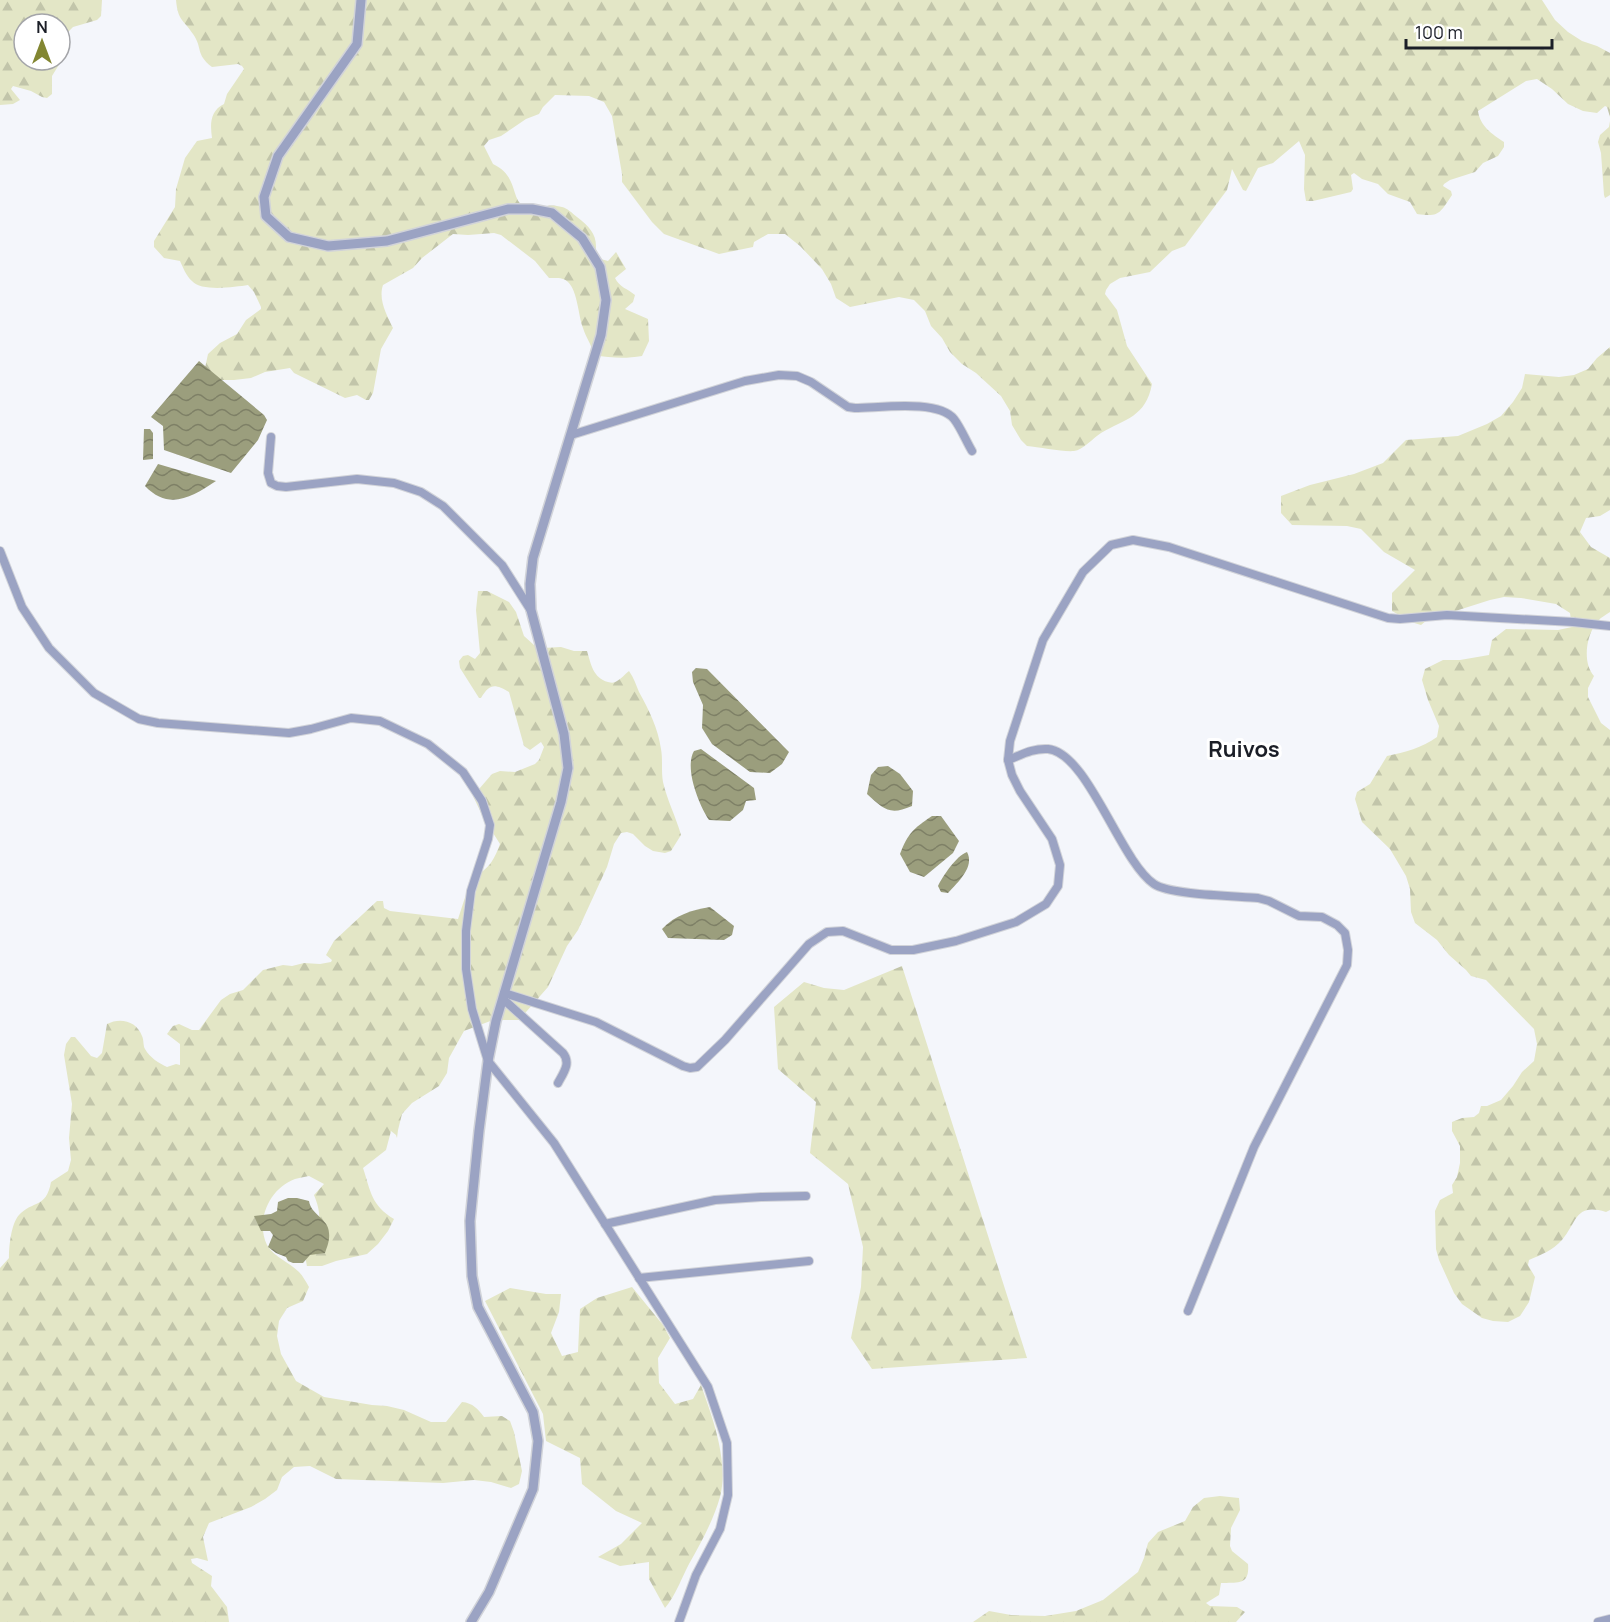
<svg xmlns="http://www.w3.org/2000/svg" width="1610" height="1622" viewBox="0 0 1610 1622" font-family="Manrope,sans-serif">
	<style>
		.forest { fill: url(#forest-firs); fill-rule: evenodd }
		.water { fill: url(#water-waves) }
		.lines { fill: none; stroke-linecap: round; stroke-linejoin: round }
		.minor-casing { stroke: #d1d3d9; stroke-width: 10 }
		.tertiary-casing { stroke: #d1d3d9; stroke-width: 12 }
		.minor { stroke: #9ba3c3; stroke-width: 8 }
		.tertiary { stroke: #9ba3c3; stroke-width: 9 }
		.labels { text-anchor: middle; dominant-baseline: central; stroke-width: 6; stroke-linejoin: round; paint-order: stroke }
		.district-label { font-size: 22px; font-weight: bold; fill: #1b1e27; stroke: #fff }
	</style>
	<defs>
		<pattern id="forest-firs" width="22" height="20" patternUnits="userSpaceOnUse" patternTransform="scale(1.5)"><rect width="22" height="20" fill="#e3e6c6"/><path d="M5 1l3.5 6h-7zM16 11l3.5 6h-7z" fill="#c2c5aa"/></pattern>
		<pattern id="water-waves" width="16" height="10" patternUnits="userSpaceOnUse" patternTransform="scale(1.5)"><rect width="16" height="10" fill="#9b9e7d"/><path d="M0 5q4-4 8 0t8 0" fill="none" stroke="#7e8066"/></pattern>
	</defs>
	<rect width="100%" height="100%" fill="#f4f6fb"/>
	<g class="forest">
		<path d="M0,0h102l-1,16 -4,4 -24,7 -9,9v11l-4,16 -8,13v18l-5,4 -5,-1 -11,-6 -18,-5 -2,3 9,11 -7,4 -13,1zM24,24h36v36h-36z"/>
		<path d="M176,0h1366l13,20 13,12 14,9 15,5 13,7v64l-3,-10 -2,-1 -8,7 -14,-2 -15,-7 -16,-15 -15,-10 -11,2 -48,30c2,15 14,23 26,31v5l-6,9 -15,7 -8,9 -25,8 -6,4 -1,2 8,5 1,4c-13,19 -12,22 -35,19l-7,-12 -22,-8 -10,-10 -16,-5 -8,-6 -3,2 2,14 -2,3 -38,9h-7l-2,-12 1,-34 -6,-14 -26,22 -15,5 -12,23 -3,-1 -11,-21 -5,21 -42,56 -13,5 -22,21 -30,6 -10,6 -4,6 -1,4 12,16 10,36 25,38c-6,33 -27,35 -51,49 -8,5 -18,17 -27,18 -11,1 -35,-4 -47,-5l-6,-6 -9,-15 -2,-14 -9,-15 -25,-23 -14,-9 -12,-12 -8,-14 -11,-12 -6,-15 -11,-11 -15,-3 -49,10 -14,-9 -5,-14 -9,-15 -22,-23 -15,-12h-17l-14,8 -1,5 -34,7 -55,-20 -12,-12 -30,-40v-8l-10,-58 -8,-14 -15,-6 -34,-1 -12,12 -4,7 -13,5 -25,17 -12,4 -5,6 9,18c26,12 17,36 32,43 9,5 14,0 22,-1 4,-1 11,0 15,1 5,1 10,6 15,10 14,11 22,19 18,39l2,2 11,3 8,-9 10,17 -11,9c4,9 13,11 20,17l-2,7 -8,7 23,10 1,22 -7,15c-17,3 -31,2 -48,-1 -3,-12 -8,-17 -11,-27 -5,-13 -5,-36 -15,-46 -4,-5 -13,-4 -19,-4l-14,-17 -34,-26 -7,-2 -26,2 -15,-1 -31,24 -9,10 -30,17c-5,15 4,30 10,43l-12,21 -8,44 -4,7h-3l-9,-5 -12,3 -51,-25 -4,-5 -25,4 -14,6 -17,2h-17l-12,-12 3,-14 12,-11 17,-9 9,-14 15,-11v-2l-7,-15 -6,-7c-13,2 -47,7 -56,-4 -6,-5 -9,-14 -12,-20l-16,-3 -10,-11v-6l21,-34 1,-18 9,-31 12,-17 15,-3c-2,-14 -2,-27 12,-34l3,-10 17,-25 -2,-3 -4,-2 -26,3c-17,-13 -9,-19 -19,-33 -10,-15 -15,-13 -17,-34z"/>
		<path d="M1610,121v74l-5,3 -1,-3 -3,-42 -3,-11 2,-7 9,-8z"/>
		<path d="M1610,347v163l-10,6 -14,2 -6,14 11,15 19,11v54c-4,3 -9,5 -12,9 -12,13 -16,42 -4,55l-6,12v9l13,26 9,7v480l-4,2c-31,-9 -28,9 -44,28 -9,10 -21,15 -33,20l-1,5 7,12 -6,25 -9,14 -12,6 -15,-1 -11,-3 -20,-14 -8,-11 -15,-33 -3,-11 -1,-38 5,-11 13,-7 -1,-8 5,-8 3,-14v-17l-8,-15v-9l10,-4 12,-1 5,-4 2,-7h6l14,-6 12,-14 9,-14 12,-11 3,-17 -3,-15 -48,-49 -15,-4 -5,-6 -17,-15 -12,-15 -22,-17 -4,-11 -1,-23 -4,-13 -16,-27 -28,-27 -7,-23 2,-7 13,-8 17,-28c18,-4 35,-8 50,-19l2,-11 -11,-26 -6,-20 3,-11 18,-9h17l29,-5 3,-15 14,-11 52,1 14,-3 -2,-14 -14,-9 -35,-6 -17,-1 -14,3 -44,14 -14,2 -11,9 -10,-3 -19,-11v-18l23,-23 -31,-18 -23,-23 -14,-3 -55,-1 -11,-12v-17l29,-11 44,-11 29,-11 23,-23 52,-4 29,-12 14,-8 12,-14 9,-14 3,-14 34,3 15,-2 14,-6 9,-11z"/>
		<path d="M478,591h9l22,11 7,10 8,24 10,9 9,3 18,-1 13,4h13c4,13 6,27 21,31 4,1 6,1 9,-1 4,-2 8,-7 12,-10 5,7 7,14 10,21 10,18 19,36 22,57 2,11 0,22 2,33 4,18 13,35 18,53l-10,16 -6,2 -12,-2 -8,-5 -12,-12 -6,-2 -6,1 -7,11 -7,23 -29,63 -11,16 -19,41 -29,33h-26l-29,11 -15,27 -2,15 -8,13 -27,17 -10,11 -4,16 -1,8 -1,-3 -5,-4 -5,19 -23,18c8,24 8,37 31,51l-6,12 -10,13 -11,10 -31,7 -14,5h-15l-3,-15c13,-23 21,-29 10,-56l10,-11 -15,-8c-5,1 -10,2 -14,3 -25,9 -40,41 -28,66 7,12 22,17 32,27 4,4 7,10 10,15l-6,14 -16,7 -8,13 -2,15 4,18 15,27 28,16 48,8 15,1 17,4 27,12h15l16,-20c11,1 16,7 22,15l18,-1 8,5 4,11 8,39 -3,13 -8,4 -20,-6 -17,-2 -31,3 -107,-4 -26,-13 -16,1 -12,10 -5,13 -12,9 -14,8 -42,16 -6,14 5,24 -11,-3 -6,1 1,4 20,13 -1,10 16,21 2,15h-229v-354l9,-10c0,-12 2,-34 10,-43 14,-15 27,-6 32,-33l17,-11 3,-11 -2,-22 3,-34 -8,-49 2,-11 5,-7h4l16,19 6,2 5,-5 5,-29c13,-7 30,-3 35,12 2,4 1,10 3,13 5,9 14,14 22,18l9,-3 4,1v-21l-13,-10 6,-8 6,-2 13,6h7l22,-30 9,-6 13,-4 20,-20 20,-5 9,1 12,-3 16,1 11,-2 1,-2 -6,-5 8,-14 43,-40h6l1,7 6,3 68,8 13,-40c17,-10 22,-16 29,-35l-17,-27 -10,-21 19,-22 8,-3 15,1 20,-8 4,-4 5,-13 -3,-5 -11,8 -6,-4 -15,-54c-14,-8 -19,-9 -28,6h-2l-19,-30 -1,-7 4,-5 5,-1 7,4 5,-6 -4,-43z"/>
		<path d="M902,966l125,392 -155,11 -21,-31 10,-51 2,-40 -15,-63 -38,-31 6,-51 -38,-33 -4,-62 30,-25 20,6 20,2z"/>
		<path d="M632,1287l31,38 7,13 -12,20 1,25 16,21 18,-5 8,-14c12,34 28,77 19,112 -7,24 -19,46 -31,67 -8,15 -13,31 -24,44l-16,-29v-17l-29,4 -22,-9 23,-13 21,-21 -26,-12 -34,-27 -2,-26 -34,-17 -3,-27 -58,-113 25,-13 36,6h15l-2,18 -8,21 11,23 16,-4 2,-43 17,-11z"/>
		<path d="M1220,1496l19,2 1,12 -9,18 -1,18 2,5 16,13c2,22 -11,18 -27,19l-2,12 -13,8 4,3 27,1 8,5 -9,10h-263l16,-11 22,4 34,1 31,-5 27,-11 35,-28 6,-14 4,-15 10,-11 27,-11 8,-14 11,-9z"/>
	</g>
	<g class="water">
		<path d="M199,361l65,54 3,5 -9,20 -27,33 -67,-23 -1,-24 -12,-9z"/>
		<path d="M144,429h6l3,4v26l-10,1z"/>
		<path d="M158,464l58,17c-24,16 -47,30 -71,5z"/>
		<path d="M696,668l11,1 82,83 -7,12 -12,9 -20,-1 -38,-28 -10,-16 1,-23 -10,-23 -1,-10z"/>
		<path d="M701,749l53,39 2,12 -10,1 -3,9 -13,11 -21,-1c-10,-15 -25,-52 -15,-69z"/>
		<path d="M888,766l12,8 13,17 -1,15c-23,10 -28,3 -45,-12l4,-19 7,-8z"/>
		<path d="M932,816h9l18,25 -6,12 -29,24 -14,-5 -10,-18c8,-21 13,-25 32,-38z"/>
		<path d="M967,852c8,15 -9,30 -19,41l-7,-1 -3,-6c5,-10 18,-30 29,-34z"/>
		<path d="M710,907l24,19 -2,9 -8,5 -56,-2 -6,-9c13,-14 30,-19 48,-22z"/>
		<path d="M288,1198h9l12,3c2,14 20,18 20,32 1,7 -2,14 -4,20l-15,2 -7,8h-10l-5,-2 -2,-4 -10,-4 -8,-6 5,-12 -3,-4h-9l-7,-15 17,-2 6,-3 1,-9z"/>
	</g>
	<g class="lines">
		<g class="minor-casing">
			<g id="minor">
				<path d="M571,435l174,-54 34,-6 18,1 14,6 37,25 7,1c24,0 83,-9 99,11 7,9 12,22 18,32"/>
				<path d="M271,437l-3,36 3,10 6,3 9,1 71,-8 37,4 27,9 22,14 59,59 28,44"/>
				<path d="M0,551l22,56 27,41 45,45 45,26 19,4 131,10 22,-4 40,-11 29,3 48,23 35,28 19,29 8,24 -2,14 -17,52 -5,40v38l6,40 16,52 66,82 154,244 19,56 1,52 -8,34 -24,46 -17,47"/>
				<path d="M1008,760c13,-5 25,-12 40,-11 40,4 72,112 106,135 16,11 82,12 104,14l11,3 30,15 23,1 15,8 8,8 3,17 -1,15 -93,182 -66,164"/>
				<path d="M504,993l92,29 87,44 7,2 7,-1 28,-27 84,-96 18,-12 16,-1 48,19h22l43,-9 60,-19 30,-18 12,-18 2,-21 -8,-26 -32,-48 -8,-16 -4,-15 2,-19 33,-101 40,-68 28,-27 22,-5 36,7 219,71 12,1 47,-4 126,7 37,4"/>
				<path d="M503,999l60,54c8,10 1,19 -5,30"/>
				<path d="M605,1224l110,-24 46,-3 45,-1"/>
				<path d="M639,1278l170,-17"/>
				<path d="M1598,1622l12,-3"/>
			</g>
		</g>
		<g class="tertiary-casing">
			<path id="tertiary" d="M361,0l-4,44 -79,112 -14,41 2,19 23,21 39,9 59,-5 121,-32h24l20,4 30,25 18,29 6,33 -5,35 -68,223 -3,26 1,26 33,124 4,34 -7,34 -65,219 -8,40 -9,70 -9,90 2,55 6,31 55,105 5,29 -5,48 -44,103 -18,30"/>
		</g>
		<use href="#minor" class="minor"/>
		<use href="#tertiary" class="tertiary"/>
	</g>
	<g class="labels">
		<g class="district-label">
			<text x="1244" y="749">Ruivos</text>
		</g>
	</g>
	<g transform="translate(42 42)"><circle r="28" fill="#ffffff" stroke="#a4a5a9" stroke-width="1.5"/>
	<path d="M0-4.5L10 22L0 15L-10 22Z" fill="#828631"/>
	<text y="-9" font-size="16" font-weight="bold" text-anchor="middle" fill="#1b1e27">N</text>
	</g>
	<path d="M1406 39v9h146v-9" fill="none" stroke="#1b1e27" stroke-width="3"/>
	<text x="1415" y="39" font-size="18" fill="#1b1e27" stroke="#ffffff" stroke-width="4.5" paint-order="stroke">100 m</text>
</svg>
